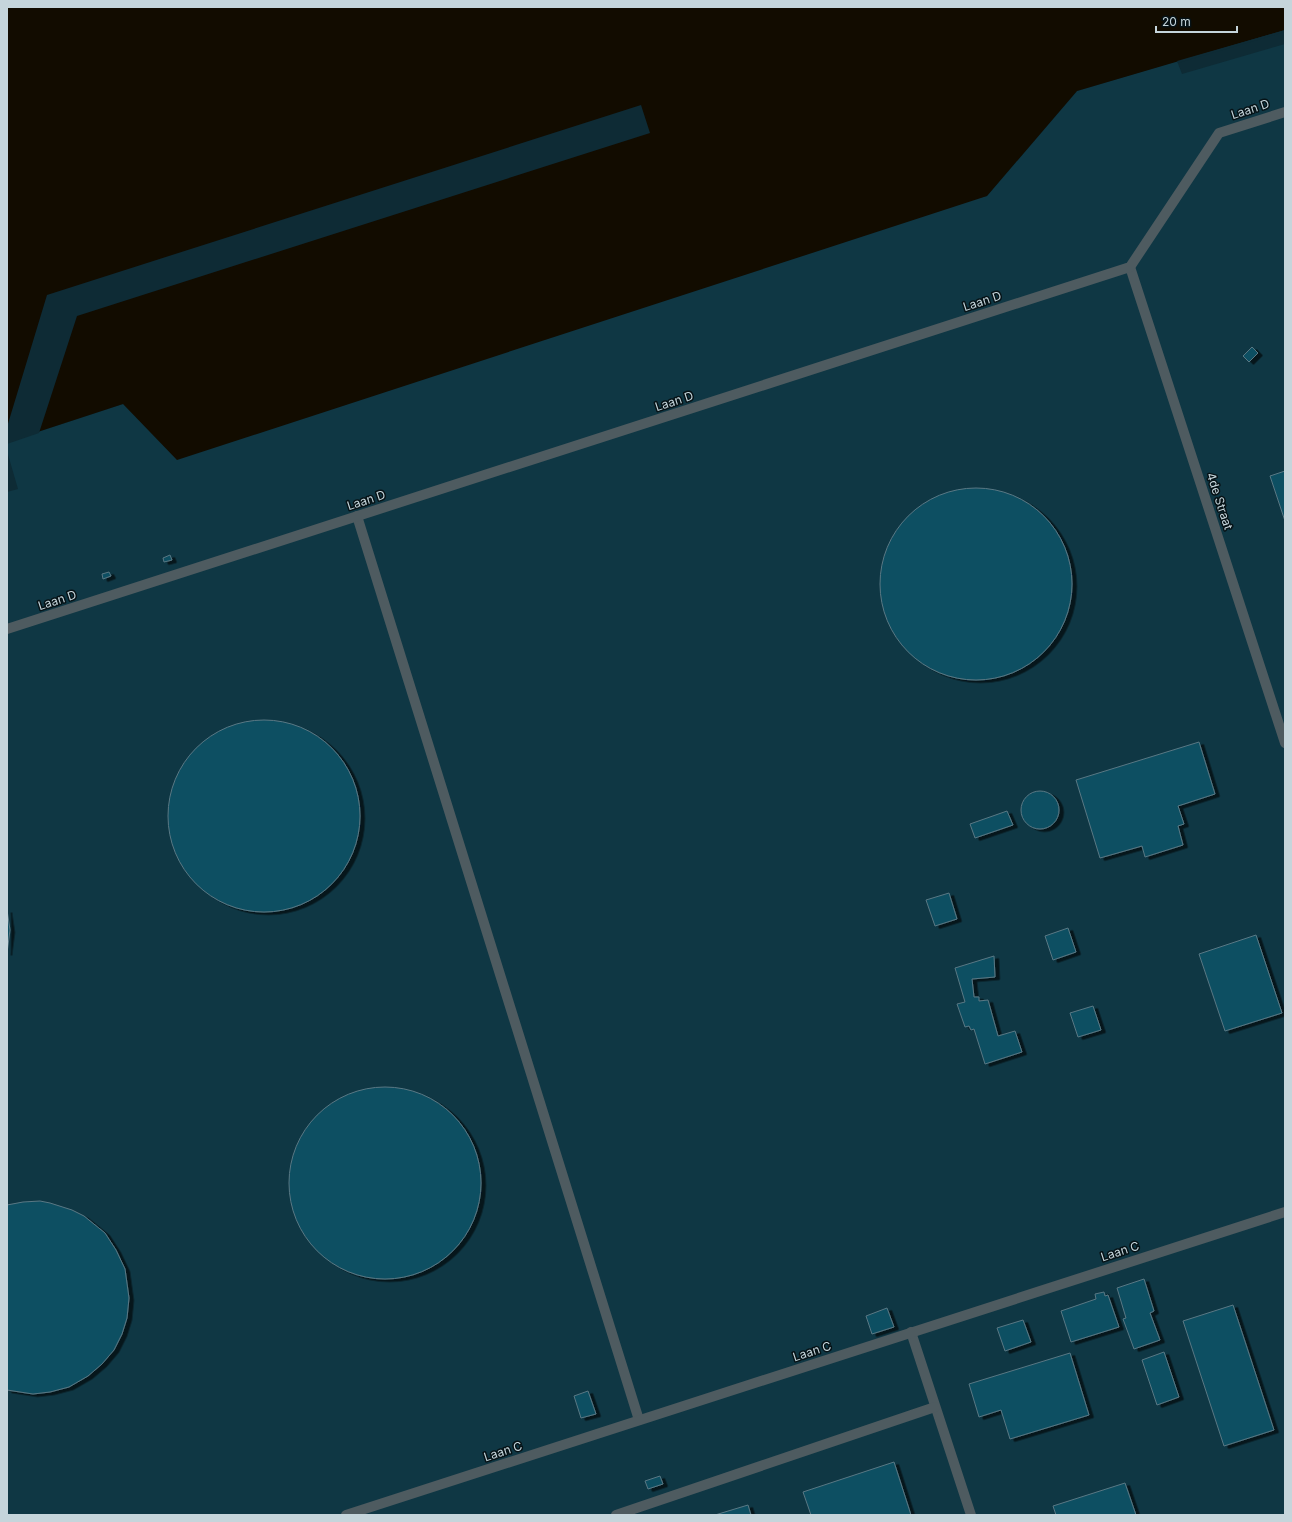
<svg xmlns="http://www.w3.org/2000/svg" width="1292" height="1522" viewBox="0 0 1292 1522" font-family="Inter,sans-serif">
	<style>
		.built { fill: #0f3744 }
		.water { fill: #120c00 }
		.pier { fill: #0e2b35 }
		.building { fill: #0e4f62; stroke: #597884; filter: url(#shadow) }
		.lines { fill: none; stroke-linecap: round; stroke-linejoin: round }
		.minor { stroke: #4e5b60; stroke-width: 10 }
		.labels { text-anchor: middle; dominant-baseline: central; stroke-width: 3; stroke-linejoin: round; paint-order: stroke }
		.street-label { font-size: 12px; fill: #c5d5db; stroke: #061216 }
	</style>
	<defs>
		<filter id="shadow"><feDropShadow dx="4.5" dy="2.5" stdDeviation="0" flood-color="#0009"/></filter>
	</defs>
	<rect width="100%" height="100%" fill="#0e2b35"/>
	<path class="built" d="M1285,44v1471h-1278v-1023l11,-3 -11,-38v-9l116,-38 864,-208 90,-105 100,-30 5,13z"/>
	<path class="water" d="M7,7h1278v23l-208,61 -90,105 -810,264 -54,-56 -116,38z"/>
	<g class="pier">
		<path d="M1285,30v2l-107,31 -1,-2z"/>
		<path d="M641,105l9,28 -573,183 -38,117 -32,11v-17l40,-132z"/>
	</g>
	<g class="building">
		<path d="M1252,347l6,6 -9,9 -6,-6z"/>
		<path d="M1285,471v50l-15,-45z"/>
		<circle cx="976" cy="584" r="96"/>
		<path d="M170,555l2,5 -8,2 -1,-4z"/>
		<path d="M109,572l2,4 -8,3 -1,-5z"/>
		<circle cx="264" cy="816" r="96"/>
		<path d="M1199,742l16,52 -37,12 6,18 -6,2 5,19 -38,12 -3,-11 -42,12 -24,-78z"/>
		<circle cx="1040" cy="810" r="19"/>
		<path d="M1007,811l6,14 -38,13 -5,-14z"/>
		<path d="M949,893l8,26 -22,7 -9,-26z"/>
		<path d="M7,910l3,20 -3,23z"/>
		<path d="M1068,928l8,24 -23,8 -8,-24z"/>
		<path d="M1256,935l26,78 -57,18 -26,-77z"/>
		<path d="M994,956l1,21 -23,2 2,18h5v4l9,-1 10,36 17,-5 7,21 -37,12 -11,-35 -3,1 -2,-4 -4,1 -8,-23 8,-2 -10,-34z"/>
		<path d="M1093,1006l8,24 -23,7 -8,-24z"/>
		<circle cx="385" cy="1183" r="96"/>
		<path d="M40,1201l10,2 22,7 12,6 21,17 11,17 9,19 4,29 -2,20 -5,16 -8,16 -12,14 -14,12 -19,11 -19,5 -17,2 -26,-4v-185l16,-3z"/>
		<path d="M1144,1279l10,32 -4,2 10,27 -26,9 -11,-30 3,-1 -9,-30z"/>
		<path d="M1104,1292l1,4 3,-1 11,32 -48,15 -10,-31 35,-12 -1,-5z"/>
		<path d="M1233,1305l41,125 -50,16 -41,-125z"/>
		<path d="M887,1308l7,19 -22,7 -6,-18z"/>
		<path d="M1023,1320l8,22 -26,9 -8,-23z"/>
		<path d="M1164,1352l15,45 -22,8 -15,-45z"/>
		<path d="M1070,1353l19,62 -79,24 -9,-29 -22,7 -10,-33z"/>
		<path d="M588,1391l8,23 -15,4 -7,-22z"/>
		<path d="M894,1462l17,53h-100l-8,-23z"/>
		<path d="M660,1476l3,8 -15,5 -3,-8z"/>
		<path d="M1125,1483l11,32h-80l-3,-9z"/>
		<path d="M748,1505l3,10h-36z"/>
	</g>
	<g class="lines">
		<g class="minor">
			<path d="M1130,267l155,476"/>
			<path d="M357,516l282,904"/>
			<path d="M7,629l1123,-362 89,-134 66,-21"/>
			<path d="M911,1332l60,183"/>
			<path d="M346,1515l939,-303"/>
			<path d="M616,1515l319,-108"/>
		</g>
	</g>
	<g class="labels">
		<g class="street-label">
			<text transform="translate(1250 109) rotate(-18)">Laan D</text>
			<text transform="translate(982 301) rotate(-18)">Laan D</text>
			<text transform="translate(674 401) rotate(-18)">Laan D</text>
			<text transform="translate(366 500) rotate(-18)">Laan D</text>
			<text transform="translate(1220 501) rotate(72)">4de Straat</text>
			<text transform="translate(57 600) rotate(-18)">Laan D</text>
			<text transform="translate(1120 1251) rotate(-18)">Laan C</text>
			<text transform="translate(812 1351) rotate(-18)">Laan C</text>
			<text transform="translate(503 1451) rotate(-18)">Laan C</text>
		</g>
	</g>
	<rect width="1292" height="1522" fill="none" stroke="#c5d5db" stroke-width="16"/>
	<path d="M1156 26v6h81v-6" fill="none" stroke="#c5d5db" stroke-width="2"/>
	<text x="1162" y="26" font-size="12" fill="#c5d5db" stroke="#061216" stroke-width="3" paint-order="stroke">20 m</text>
</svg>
